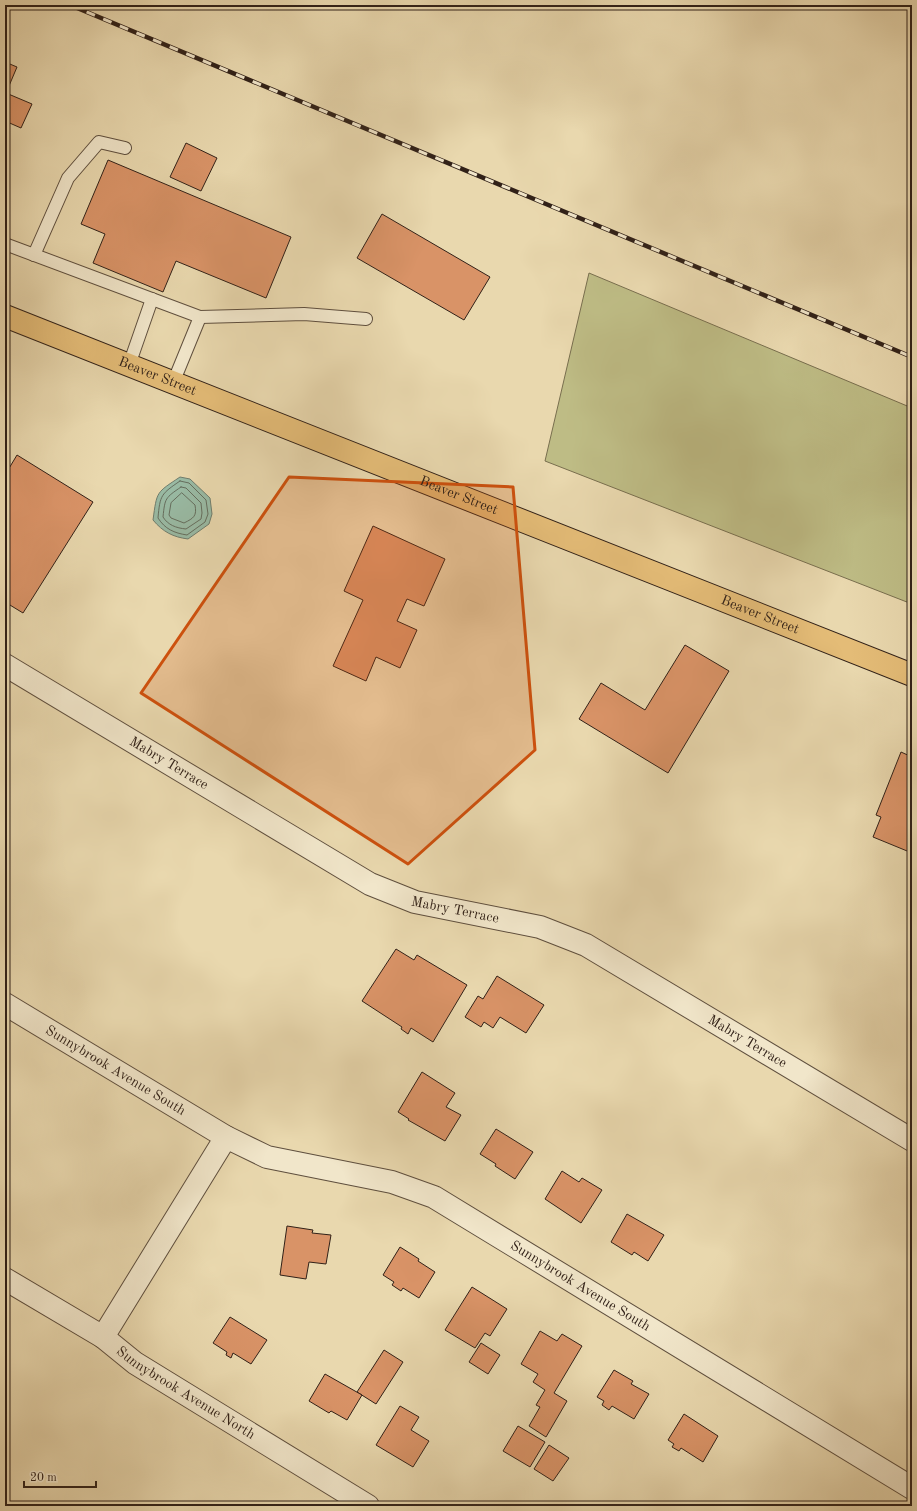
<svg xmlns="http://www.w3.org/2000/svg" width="917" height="1511" viewBox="0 0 917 1511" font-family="'Old Standard TT',serif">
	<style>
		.green { fill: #bebc85; stroke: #786e4e }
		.water { fill: #99bba5; stroke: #6f7d6d }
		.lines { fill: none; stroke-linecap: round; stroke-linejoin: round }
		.shore { stroke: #656e5e; stroke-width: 1 }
		.building { fill: #d99367; stroke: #312118 }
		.service-casing { stroke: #5f4f3e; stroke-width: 14 }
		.minor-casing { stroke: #5f4f3e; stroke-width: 24 }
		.primary-casing { stroke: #312118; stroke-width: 24 }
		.service { stroke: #f1e6ca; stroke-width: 12 }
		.minor { stroke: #f1e6ca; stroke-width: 22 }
		.primary { stroke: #e4bc77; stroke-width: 22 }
		.rail-casing { stroke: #312118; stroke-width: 4.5 }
		.rail { stroke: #f1e6ca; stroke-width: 3; stroke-dasharray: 9; stroke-linecap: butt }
		.marked { fill: #cd510e; fill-opacity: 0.2; stroke: #cd510e; stroke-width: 3; stroke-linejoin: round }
		.labels { text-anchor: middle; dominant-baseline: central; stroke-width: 3; stroke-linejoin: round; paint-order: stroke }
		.street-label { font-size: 14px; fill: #312118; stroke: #f1e6ca }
	</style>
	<rect width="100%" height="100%" fill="#e9d8ae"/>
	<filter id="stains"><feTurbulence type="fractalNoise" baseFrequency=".005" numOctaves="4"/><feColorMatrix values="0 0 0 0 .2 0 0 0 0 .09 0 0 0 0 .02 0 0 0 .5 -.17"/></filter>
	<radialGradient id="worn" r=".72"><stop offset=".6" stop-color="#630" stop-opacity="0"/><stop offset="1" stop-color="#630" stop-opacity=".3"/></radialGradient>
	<path class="green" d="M589,273l323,135v196l-367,-143z"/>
	<path class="water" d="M180,477l10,2 20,19 2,16 -3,10 -21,15c-15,-2 -25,-7 -35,-19 4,-29 3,-27 27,-43z"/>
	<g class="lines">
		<g class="shore">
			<path d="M180,481l9,2 17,17 2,14 -3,8 -18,13c-13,-2 -22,-6 -29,-17 2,-23 3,-24 22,-37z"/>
			<path d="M181,487l5,1 15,15 1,10 -1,6 -15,10c-10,-1 -18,-4 -23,-12 2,-19 2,-19 18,-30z"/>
			<path d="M182,493l13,12c2,11 -1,13 -11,18l-13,-5 -2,-3 2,-12z"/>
		</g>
	</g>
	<g class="building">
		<path d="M5,62l12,5 -11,26 26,11 -11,24 -16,-7z"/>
		<path d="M186,143l31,15 -16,33 -31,-14z"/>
		<path d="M108,160l183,77 -25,61 -90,-37 -13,31 -70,-29 12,-29 -24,-10z"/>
		<path d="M382,214l108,63 -26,43 -107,-62z"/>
		<path d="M17,455l76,47 -70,111 -18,-11v-127z"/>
		<path d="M373,526l72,33 -21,47 -17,-7 -10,22 20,9 -17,38 -24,-11 -10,24 -33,-15 30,-66 -19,-9z"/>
		<path d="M685,645l44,26 -61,102 -89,-54 22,-36 44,27z"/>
		<path d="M901,752l11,5v96l-39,-16 8,-20 -5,-2z"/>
		<path d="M396,949l18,11 3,-5 50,30 -34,57 -22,-14 -3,6 -7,-5 1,-2 -40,-26z"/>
		<path d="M497,976l47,29 -18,28 -26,-16 -7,11 -9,-6 -3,5 -16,-10 13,-21 5,3z"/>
		<path d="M422,1072l33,21 -9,14 15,8 -16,26 -37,-21 1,-1 -11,-7z"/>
		<path d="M496,1129l37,23 -18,27 -20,-13 1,-2 -16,-10z"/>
		<path d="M562,1171l17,11 3,-4 20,12 -21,33 -36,-24z"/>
		<path d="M627,1214l37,21 -16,26 -14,-9 -2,3 -21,-13z"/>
		<path d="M287,1226l26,4 -1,3 19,2 -5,29 -17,-2 -3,17 -26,-4z"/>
		<path d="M400,1247l19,12 -1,2 17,11 -16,26 -16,-10 -2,3 -9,-6 2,-3 -11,-7z"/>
		<path d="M472,1287l35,22 -17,27 -5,-3 -10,15 -30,-18z"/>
		<path d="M230,1317l37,23 -16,24 -18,-11 -2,5 -5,-3 1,-3 -14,-9z"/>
		<path d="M540,1331l17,10 5,-7 20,12 -28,47 13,8 -21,36 -17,-11 11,-19 -4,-2 9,-15 -12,-8 5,-8 -17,-10z"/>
		<path d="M481,1343l19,12 -12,19 -19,-12z"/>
		<path d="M384,1350l19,12 -27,42 -19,-12z"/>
		<path d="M614,1370l19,11 -2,3 18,10 -15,25 -22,-13 -3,4 -7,-5 2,-4 -7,-4z"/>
		<path d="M325,1374l37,21 -15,25 -16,-9 -2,2 -20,-12z"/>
		<path d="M400,1406l19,11 -8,13 18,11 -16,26 -37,-22z"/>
		<path d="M684,1414l34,22 -15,26 -22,-14 -2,3 -7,-4 2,-3 -6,-4z"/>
		<path d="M518,1426l27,16 -15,25 -27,-16z"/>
		<path d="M549,1445l20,13 -16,23 -19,-12z"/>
	</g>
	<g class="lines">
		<g class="service-casing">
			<g id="service">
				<path d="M5,244l195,73 -27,66"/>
				<path d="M34,255l34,-77 31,-36 26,6"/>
				<path d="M200,317l104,-3 62,5"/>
				<path d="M129,365l23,-66"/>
			</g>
		</g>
		<g class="minor-casing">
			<g id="minor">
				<path id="s1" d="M5,665l365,219 45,18 125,25 46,18 326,195"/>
				<path id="s2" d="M5,1004l221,133 41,20 125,25 42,15 478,291"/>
				<path id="s3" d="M5,1279l98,58 32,26 233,143"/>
				<path d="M103,1337l123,-200"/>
			</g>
		</g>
		<g class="primary-casing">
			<g id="primary">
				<path id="s4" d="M5,316l907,359"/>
			</g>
		</g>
		<use href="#service" class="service"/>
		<use href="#minor" class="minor"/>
		<use href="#primary" class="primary"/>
		<g class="rail-casing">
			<path id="rail" d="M70,5l842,352"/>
		</g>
		<use href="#rail" class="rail"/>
	</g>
	<path class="marked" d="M289,477l224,10 22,263 -127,114 -267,-171z"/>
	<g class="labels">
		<g class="street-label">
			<text stroke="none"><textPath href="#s4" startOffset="164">Beaver Street</textPath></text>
			<text stroke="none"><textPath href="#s4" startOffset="488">Beaver Street</textPath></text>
			<text stroke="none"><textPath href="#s4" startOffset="812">Beaver Street</textPath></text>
			<text stroke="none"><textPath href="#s1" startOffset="191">Mabry Terrace</textPath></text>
			<text stroke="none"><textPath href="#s1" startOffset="515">Mabry Terrace</textPath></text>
			<text stroke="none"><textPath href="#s1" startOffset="839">Mabry Terrace</textPath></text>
			<text stroke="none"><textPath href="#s2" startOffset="129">Sunnybrook Avenue South</textPath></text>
			<text stroke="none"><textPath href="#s2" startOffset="647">Sunnybrook Avenue South</textPath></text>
			<text stroke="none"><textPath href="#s3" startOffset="214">Sunnybrook Avenue North</textPath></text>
		</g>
	</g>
	<rect width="917" height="1511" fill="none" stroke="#e9d8ae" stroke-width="20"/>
	<rect x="6" y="6" width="905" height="1499" fill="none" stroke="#312118" stroke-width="2"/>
	<rect x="10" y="10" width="897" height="1491" fill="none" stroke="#312118"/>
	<path d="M24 1481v6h72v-6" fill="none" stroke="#312118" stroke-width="2"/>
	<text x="30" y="1481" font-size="12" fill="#312118" stroke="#f1e6ca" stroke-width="3" paint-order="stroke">20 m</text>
	<rect width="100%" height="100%" filter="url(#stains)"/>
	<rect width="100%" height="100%" fill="url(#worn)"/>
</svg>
